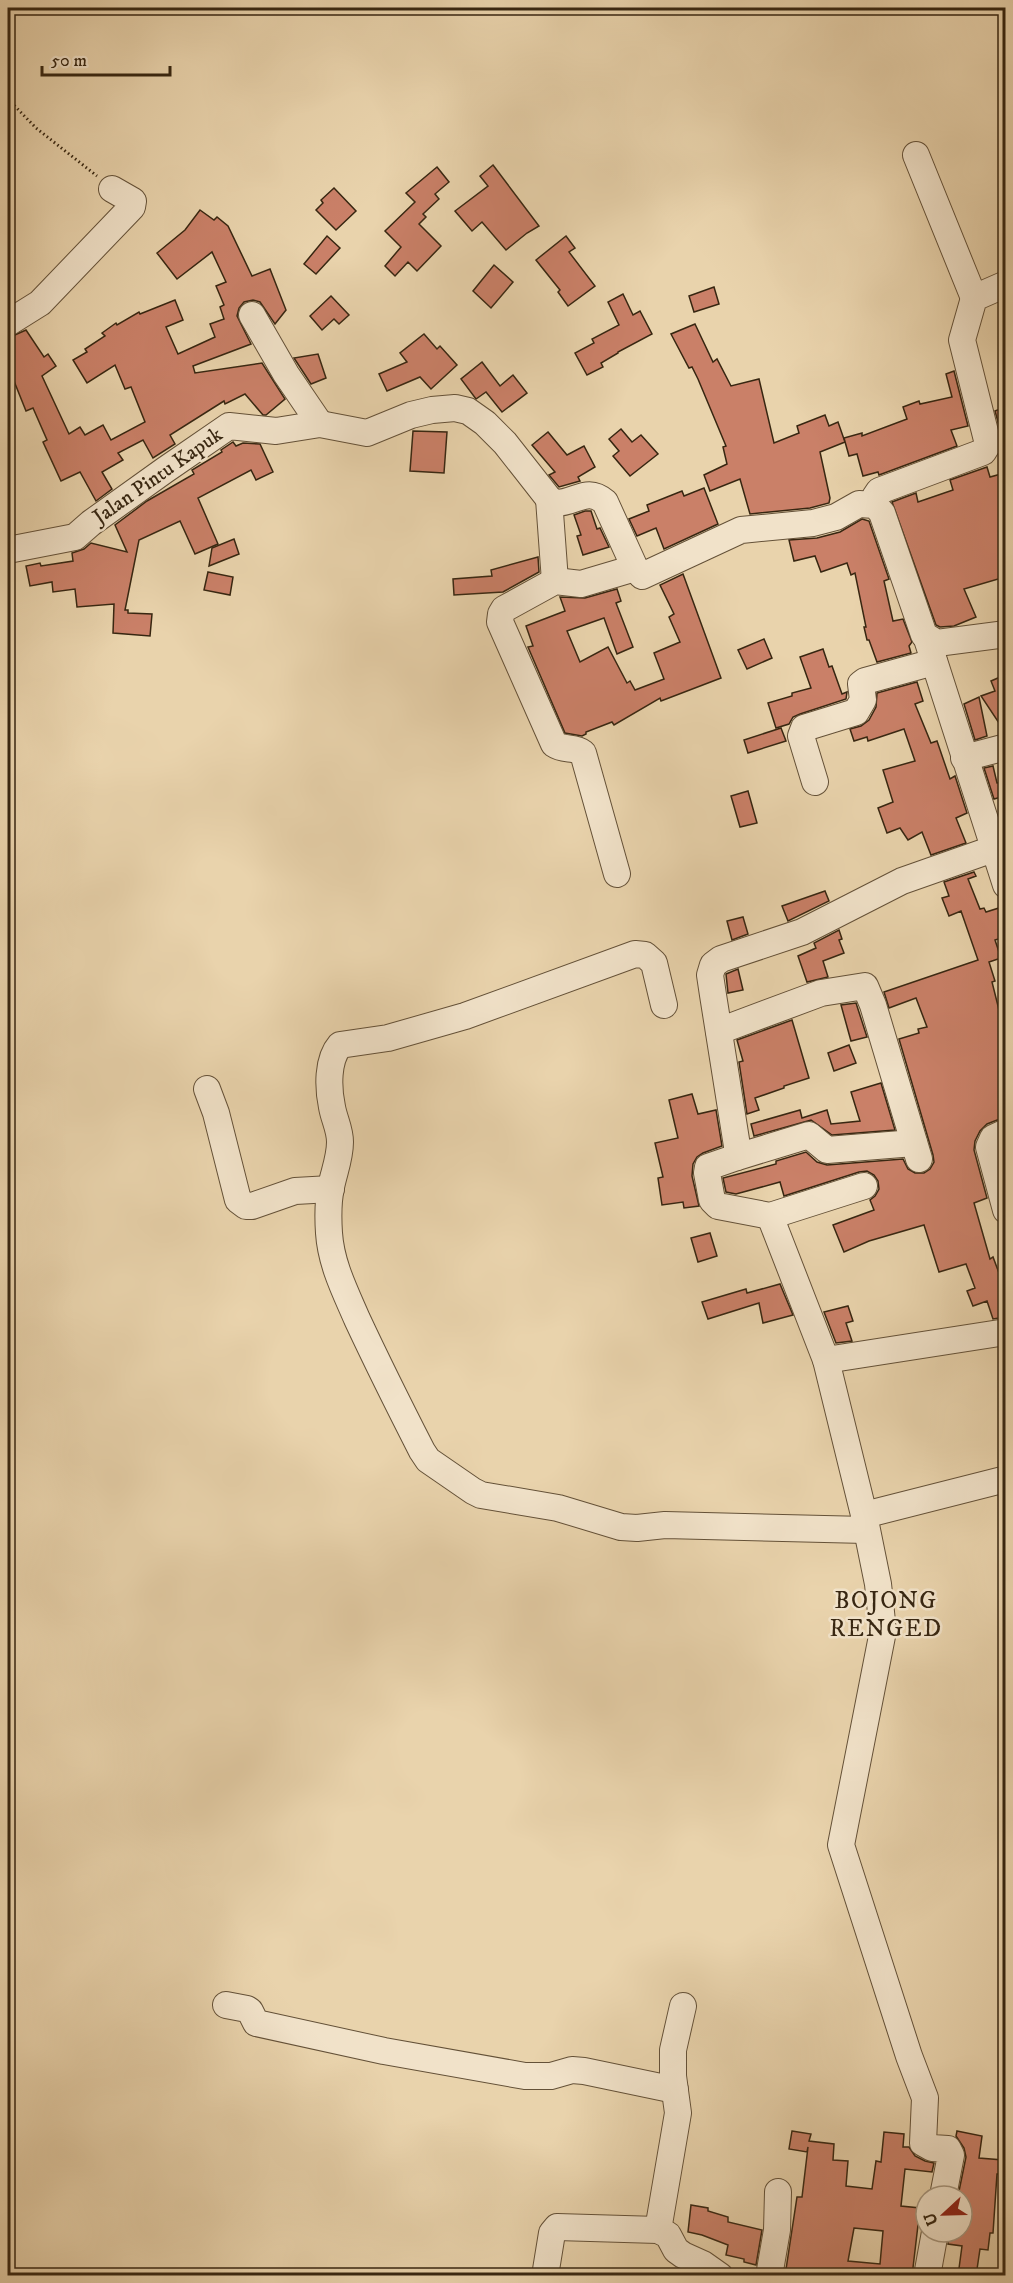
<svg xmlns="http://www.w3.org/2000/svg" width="1013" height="2283" viewBox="0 0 1013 2283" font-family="'IM FELL DW Pica',serif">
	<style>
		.building { fill: #ca8068; stroke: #372611; stroke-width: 1.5; fill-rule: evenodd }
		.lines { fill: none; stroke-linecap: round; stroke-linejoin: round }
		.minor-casing { stroke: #645138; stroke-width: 28 }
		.path { stroke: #372611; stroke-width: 3; stroke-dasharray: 1.5 3; stroke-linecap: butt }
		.minor { stroke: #f1e2c9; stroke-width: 26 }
		.labels { text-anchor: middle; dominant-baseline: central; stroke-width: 5; stroke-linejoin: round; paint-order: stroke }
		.street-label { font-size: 21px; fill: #372611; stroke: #f1e2c9 }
		.quarter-label { font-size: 24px; letter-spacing: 1.5px; fill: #372611; stroke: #f1e2c9 }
	</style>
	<rect width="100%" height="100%" fill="#e9d3ac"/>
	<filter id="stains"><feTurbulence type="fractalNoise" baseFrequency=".00333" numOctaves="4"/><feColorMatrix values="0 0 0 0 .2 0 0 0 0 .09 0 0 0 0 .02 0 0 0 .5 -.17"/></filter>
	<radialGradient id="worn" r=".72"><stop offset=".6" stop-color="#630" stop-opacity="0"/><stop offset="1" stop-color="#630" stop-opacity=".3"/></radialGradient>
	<g class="building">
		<path d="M493,165l46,61 -12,7 -21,17 -24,-28 -10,9 -17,-20 33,-25 -8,-10z"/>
		<path d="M437,167l12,15 -14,12 4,5 -16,15 3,3 -7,7 22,22 -24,25 -9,-9 -13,14 -10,-10 16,-19 -16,-16 30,-29 -9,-9z"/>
		<path d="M334,188l22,23 -20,19 -20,-20 7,-7 -2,-3z"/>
		<path d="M200,210l14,10 3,-3 11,9 24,50 18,-7 16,41 -11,14 -15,-22 -7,-2 -9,2 -5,6 -2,8 14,28 -58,22 2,7 67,-10 23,36 -19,16h-3l-18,-21 -20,10 -1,-3 -54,34 5,9 -22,14 -10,-18 -25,13 5,7 -21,12 10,17 -16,12 -16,-29 -19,9 -18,-39 4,-2 -14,-32 -7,3 -18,-45v-28l18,-8 18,27 4,-3 8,12 -14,10 27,58 11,-7 5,8 18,-10 8,15 34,-18 -14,-35 -6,2 -10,-24 -28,18 -14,-23 14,-8 -2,-3 20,-13 -3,-3 14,-10 1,2 22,-13 1,2 35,-14 8,20 -17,7 12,27 37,-17 -5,-13 14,-5 -4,-12 4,-2 -8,-19 10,-4 -14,-30 -35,27 -20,-26 28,-23z"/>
		<path d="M327,236l13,12 -24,26 -12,-10z"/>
		<path d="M566,236l9,12 -6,4 26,34 -27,20 -10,-14 2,-2 -24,-30z"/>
		<path d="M494,265l19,17 -22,26 -18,-17z"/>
		<path d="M714,287l5,17 -25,8 -5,-16z"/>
		<path d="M623,294l10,21 7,-4 12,23 -34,18v1l-17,10 2,4 -16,8 -12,-22 19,-10 -2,-4 27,-14 -11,-23z"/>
		<path d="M331,296l18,19 -10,9 -5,-5 -12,11 -12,-14z"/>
		<path d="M695,324l18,38 4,-3 14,27 28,-7 15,64 25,-10 -2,-7 28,-11 4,11 9,-4 7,20 -25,10 10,46 -1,5 -19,5 -60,6 -10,-35 -30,12 -6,-16 23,-11 -4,-17 3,-1 -28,-67 -6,-12 -3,1 -18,-34z"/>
		<path d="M424,334l13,15 3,-3 17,19 -26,24 -11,-12 -33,14 -8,-17 28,-12 -7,-9z"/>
		<path d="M318,354l8,24 -15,6 -17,-26z"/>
		<path d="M482,362l18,24 13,-11 14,18 -25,19 -16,-20 -10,7 -15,-20z"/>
		<path d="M954,371l14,55 -17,4 6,16 -78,29 -1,-3 -15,4 -6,-22 -8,2 -5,-18 18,-5v3l45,-17 -4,-12 16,-6 1,3 32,-7 -6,-23z"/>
		<path d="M1005,407v49l-3,-7 1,-9 -8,-29z"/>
		<path d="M621,429l11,13 9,-7 17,19 -28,22 -17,-20 6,-5 -10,-12z"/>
		<path d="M413,431l34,1 -3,41 -34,-2z"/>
		<path d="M548,432l19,23 17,-9 11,21 -17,10 2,4 -21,6 -10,-12 6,-3 -23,-27z"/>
		<path d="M233,442l3,4 7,-3 17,1 13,28 -17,8 -5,-10 -53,28 20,46 -23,10 -15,-33 -41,19 -14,70h3v3l24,1 -2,22 -37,-3 1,-29 -37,3 -2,-18 -22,3 -1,-10 -22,4 -4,-20 14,-3 1,3 32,-5 -1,-8 12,-4 7,-6 36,9 -12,-27 32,-24 47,-27 -2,-4 30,-18 -1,-2z"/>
		<path d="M987,467l3,10 11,-3 4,14v56l-6,1 6,32 -41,12 12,28 -22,9 -14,1 -4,-2 -44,-123 24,-9 2,9 35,-12 -3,-10z"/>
		<path d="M704,488l14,36 -54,25 -8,-21 -19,8 -8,-17 20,-8 -2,-6 35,-14 2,5z"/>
		<path d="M585,511h6l6,18 3,-1 9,19 -26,8 -6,-19 4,-1 -7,-20z"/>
		<path d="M862,519l7,2 20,58 -5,2 9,40 10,-2 9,23 -3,4 2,7 -34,9 -8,-22h-2l-3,-13h2l-11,-54 -4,2 -4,-12 -26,9 -6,-16 -21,5 -5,-21 28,-2 23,-6z"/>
		<path d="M234,539l5,15 -30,12 3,-18z"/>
		<path d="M538,557l1,15 -36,20 -49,3 -1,-16 39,-3 -1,-6z"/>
		<path d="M208,572l25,5 -3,18 -26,-5z"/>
		<path d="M683,574l38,104 -60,23 -1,-3 -46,27 -2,-3 -26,10v2l-4,2 -17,-3 -37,-86 5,-1 -7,-20 39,-15 -5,-14 25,1 32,-9 4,12 -5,2 17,44 -16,7 -13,-36 -37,13 13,31 28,-15 19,36 3,-2 5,9 29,-11 -10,-26 26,-11 -11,-25 5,-3 -14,-29z"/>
		<path d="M764,639l8,19 -25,11 -9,-19z"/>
		<path d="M823,649l6,18 3,-1 10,28 5,-2 -1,7 -46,15 -7,3 -4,7 -13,4 -8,-25 24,-7v-3l19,-5 -11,-31z"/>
		<path d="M1005,675v57l-24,-36 14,-5 -4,-10z"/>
		<path d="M917,682l6,19 -8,3 16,39 6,-2 13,38 5,-3 12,37 -11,5 10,25 -35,12 -9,-23 -14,8 -8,-12 -13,5 -9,-25 15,-6 -10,-32 32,-9 -11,-32 -36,12 -1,-4 -13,4 -4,-12 11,-3 8,-6 7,-13 1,-14z"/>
		<path d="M979,697l8,39 -12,4 -11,-36z"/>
		<path d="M781,728l5,13 -38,12 -4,-13z"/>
		<path d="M993,766l4,17 8,-1v14l-11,3 -10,-31z"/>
		<path d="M748,791l9,32 -17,4 -9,-31z"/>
		<path d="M974,872l2,4 -8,3 12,30 4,-1 2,4 16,-5 3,11v19l-10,3 6,18 -12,4 6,19 -3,1 9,36 4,-1v100l-18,7 -7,7 -5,10 -1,9 13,48 -13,5 16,56 3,-2 12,32v28l-12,2 -6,-18 -14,5 -6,-15 8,-3 -9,-24 -27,8 -15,-47 -55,16 -25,11 -11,-27 41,-15 -4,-10 5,-4 4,-7 -1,-8 -4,-6 -7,-4 -8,1 -75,24 -4,-14 -44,12 -10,-2 -3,-14 53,-14v-3l30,-9 11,10 10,3 76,-6 5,10 7,4h9l6,-4 4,-7 -1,-7 -34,-116 20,-6 -1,-4 9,-2 -11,-29 -27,10 -5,-16 94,-32 -17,-49 -12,5 -7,-18 7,-2 -5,-14z"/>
		<path d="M825,891l4,10 -41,20 -6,-15z"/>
		<path d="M743,917l5,17 -16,6 -5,-19z"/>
		<path d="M839,930l3,9 -3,1 5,13 -21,8 5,16 -21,5 -9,-26 18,-8 -2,-5z"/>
		<path d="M738,969l5,21 -15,3 -2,-19z"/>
		<path d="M856,1003l11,34 -16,4 -10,-36z"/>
		<path d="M792,1020l17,58 -25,8v2l-29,10 4,12 -12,4 -8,-52 4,-1 -6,-21z"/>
		<path d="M849,1045l7,18 -22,8 -6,-18z"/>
		<path d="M881,1083l14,47 -63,5 -21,-15 -57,16 -3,-12 49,-14 2,8 25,-8 4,14 29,-3 -9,-29z"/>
		<path d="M692,1094l6,20 18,-4 6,36 -19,7 -6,4 -4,7 -1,12 7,30 -15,2 -1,-6 -21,3 -4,-27 5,-1 -8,-34 23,-5 -9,-38z"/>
		<path d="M710,1233l7,23 -19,6 -7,-24z"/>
		<path d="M780,1284l13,31 -30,8 -4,-20 -51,16 -6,-17 44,-13 1,4z"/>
		<path d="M848,1306l5,15 -7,2 6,18 -16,2 -12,-31z"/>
		<path d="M792,2131l19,3 -2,7 25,3 -1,16 15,1 -2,25 26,3 4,-28 5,1 3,-30 20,2 -1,13h6l6,9 10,5 9,2 -2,9 -27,-3 -4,37 19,2 -8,68h-92l-16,-3v3h-19l12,-79h5l6,-50 -1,5 -18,-3zM854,2228l29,3 -3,33 -32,-3z"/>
		<path d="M957,2131l25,5 -3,22 24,2 -1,14h-5l-4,59h-3l-2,17 -8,-1 -4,27h-18l4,-30 -14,-2 2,-12h12v-36h-4l8,-39 -2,-9 -8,-12z"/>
		<path d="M691,2205l17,3v3l20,6v5l34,8 -6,35 -12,-3v-3l-18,-4 2,-10 -26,-10 -14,-3z"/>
	</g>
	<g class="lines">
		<g class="minor-casing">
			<g id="minor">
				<path d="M916,155l58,143"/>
				<path d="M252,315l34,59 34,50"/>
				<path d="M8,323l32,-20 92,-96 1,-6 -21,-12"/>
				<path d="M549,499l6,82"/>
				<path d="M875,505v-8l4,-6 104,-39 5,-8 -26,-104 12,-42 32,-14"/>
				<path d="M8,550l67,-13 16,-14 74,-53 64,-44 47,5 44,-7 47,9 44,-18 21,-5 23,-2 13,3 17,12 20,20 44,56 7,4c20,0 31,-17 49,-1l30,66 7,8 99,-46 72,-7 23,-6 23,-13 16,1 7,8 42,122 13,8 69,-9"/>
				<path d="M927,639l79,246"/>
				<path d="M964,758l42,-11"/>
				<path d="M815,782l-14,-46 3,-8 52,-16 7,-12 -2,-16 4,-3 69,-19"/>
				<path d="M617,874l-34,-121c-9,-7 -19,-2 -29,-9l-54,-122 1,-8 3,-5 51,-28 26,3 54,-16"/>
				<path d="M664,1005l-10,-42 -9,-8 -10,-1 -170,62 -77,22 -48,7c-13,15 -12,43 -8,62 2,12 8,22 8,35 0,16 -6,30 -9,45 -3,14 -3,31 -2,46 2,31 16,58 28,86 21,45 43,89 65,132l6,9 45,31 8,4 77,13 63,19 16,1 28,-3 201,5"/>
				<path d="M719,1031l102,-38 44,-7 8,19 46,154"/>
				<path d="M207,1089l9,24 22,87 8,6h6l43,-15 36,-2"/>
				<path d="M1006,1132l-13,6 -4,9 17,63"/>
				<path d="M737,1157l72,-22 18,15 87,-7"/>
				<path d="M864,1186l-94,30 -52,-10 -6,-6 -5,-27 1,-6 29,-10v-11l-24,-151 -3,-20 3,-10 8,-6 81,-27 100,-51 91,-32"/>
				<path d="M770,1216l56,144 38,155 14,69 5,47 -42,214 68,211 16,42 -2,45 9,5 16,1 3,6 -8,41"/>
				<path d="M826,1360l180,-28"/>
				<path d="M864,1515l142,-36"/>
				<path d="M226,2005l21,4 3,2 6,12 128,28 141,25h26l21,-6 12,1 91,19"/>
				<path d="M658,2230l20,-117 -5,-37v-26l10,-44"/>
				<path d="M545,2276l7,-43 5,-6 101,3 10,5 8,15 7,5 20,9 17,12"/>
				<path d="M769,2276l8,-46 1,-38"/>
				<path d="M927,2276l8,-44"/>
			</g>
		</g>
		<path class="path" d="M8,99l28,29 61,48"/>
		<use href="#minor" class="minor"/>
	</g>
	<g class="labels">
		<g class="street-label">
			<text transform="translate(158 476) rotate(-35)">Jalan Pintu Kapuk</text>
		</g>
		<g class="quarter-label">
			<text x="886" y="1601">BOJONG<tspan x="886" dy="28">RENGED</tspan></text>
		</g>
	</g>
	<rect width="1013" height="2283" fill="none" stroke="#e9d3ac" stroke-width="30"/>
	<rect x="9" y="9" width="995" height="2265" fill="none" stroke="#372611" stroke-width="3"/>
	<rect x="15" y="15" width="983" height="2253" fill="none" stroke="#372611" stroke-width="1.5"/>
	<g transform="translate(944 2214) rotate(248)"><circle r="28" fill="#f1e2c9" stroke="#a7977f" stroke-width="1.5"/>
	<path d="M0-4.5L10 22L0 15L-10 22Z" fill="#8f2418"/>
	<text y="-9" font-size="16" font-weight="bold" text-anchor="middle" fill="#372611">U</text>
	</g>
	<path d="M42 66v9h128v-9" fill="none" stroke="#372611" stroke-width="3"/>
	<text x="51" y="66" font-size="18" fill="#372611" stroke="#f1e2c9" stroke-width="4.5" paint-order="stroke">50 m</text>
	<rect width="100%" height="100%" filter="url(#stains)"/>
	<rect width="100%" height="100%" fill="url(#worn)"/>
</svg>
